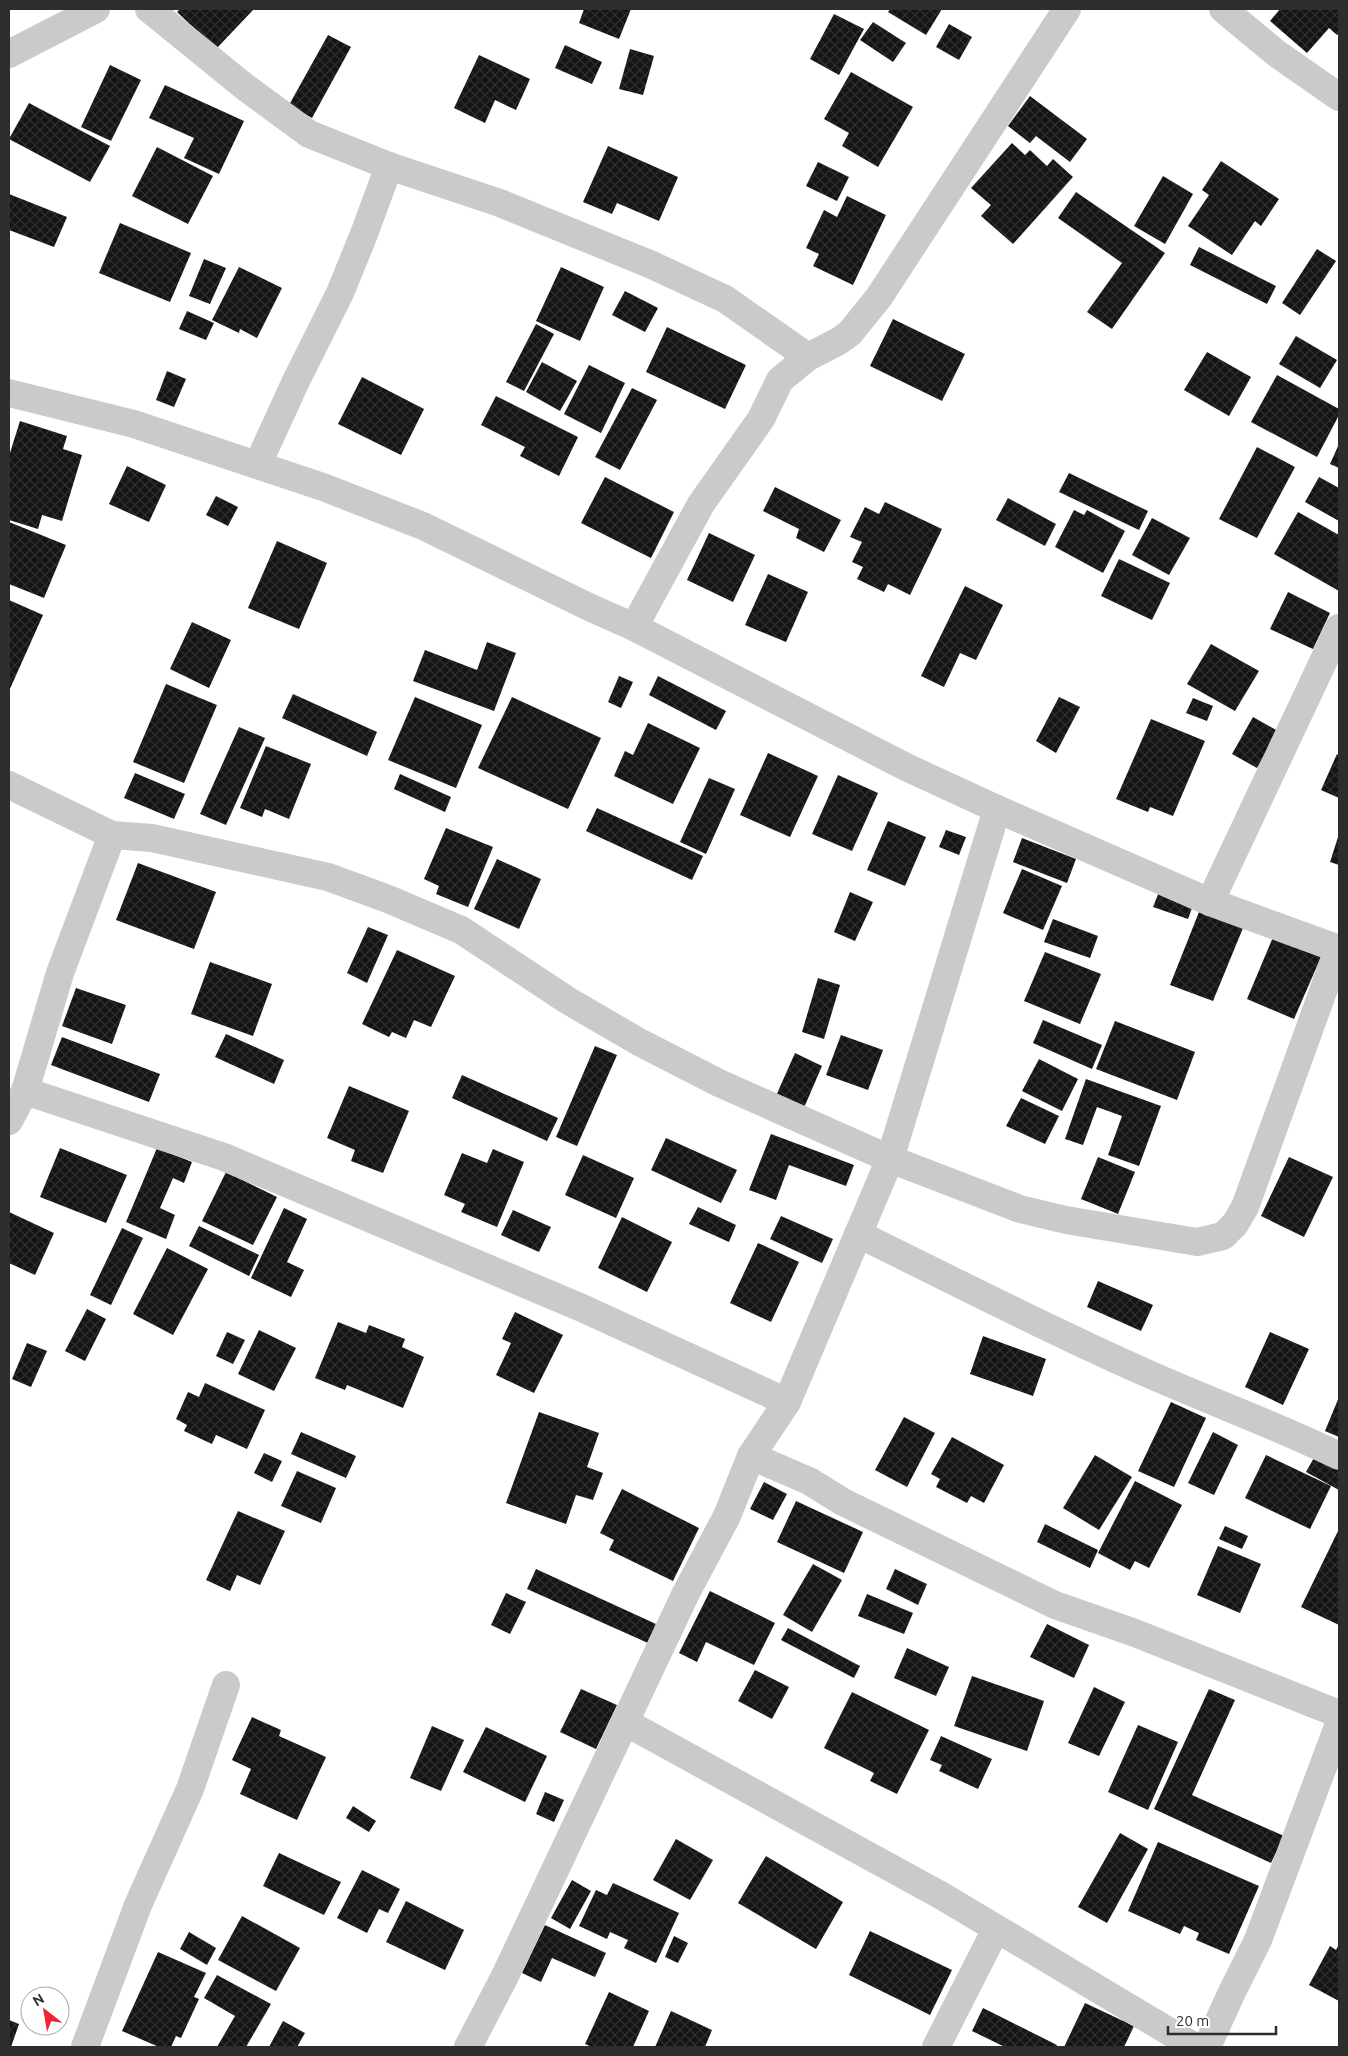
<svg xmlns="http://www.w3.org/2000/svg" width="1348" height="2056" viewBox="0 0 1348 2056" font-family="Ubuntu,sans-serif">
	<style>
		.building { fill: url(#building-cross-hatch) }
		.lines { fill: none; stroke-linecap: round; stroke-linejoin: round }
		.street { stroke: #cacaca; stroke-width: 28 }
	</style>
	<defs>
		<pattern id="building-cross-hatch" width="8" height="8" patternUnits="userSpaceOnUse" patternTransform="scale(1.25)"><rect width="8" height="8" fill="#141414"/><path d="M0 0l8 8M0 8l8-8" fill="none" stroke="#2e2e2e"/></pattern>
	</defs>
	<rect width="100%" height="100%" fill="#fff"/>
	<g class="building">
		<path d="M180,9h74l-38,40 -39,-37z"/>
		<path d="M584,9h47l-12,30 -40,-16z"/>
		<path d="M890,9h52l-16,26 -38,-23z"/>
		<path d="M1280,9h59v24l-2,2 -8,-7 -22,25 -37,-32z"/>
		<path d="M834,14l30,15 -25,46 -29,-16z"/>
		<path d="M873,22l33,21 -13,19 -33,-22z"/>
		<path d="M949,24l23,13 -13,23 -23,-13z"/>
		<path d="M328,35l23,12 -39,71 -23,-13z"/>
		<path d="M565,45l37,17 -10,22 -37,-16z"/>
		<path d="M630,49l24,7 -11,39 -24,-6z"/>
		<path d="M479,55l51,24 -14,31 -21,-10 -10,23 -31,-15z"/>
		<path d="M110,65l31,15 -30,61 -30,-14z"/>
		<path d="M851,72l62,35 -35,60 -36,-21 7,-13 -25,-14z"/>
		<path d="M165,85l79,36 -25,53 -35,-16 10,-20 -45,-20z"/>
		<path d="M1030,96l57,43 -17,23 -34,-26 -6,7 -22,-17z"/>
		<path d="M29,103l81,43 -20,36 -81,-43z"/>
		<path d="M1012,143l13,12 5,-5 17,16 6,-7 20,18 -60,67 -32,-28 10,-11 -20,-17z"/>
		<path d="M608,146l70,31 -19,44 -42,-18 -5,11 -29,-12z"/>
		<path d="M157,147l56,29 -25,48 -56,-28z"/>
		<path d="M1221,161l58,38 -18,27 -6,-5 -23,34 -44,-29 21,-31 -7,-5z"/>
		<path d="M818,162l31,15 -12,24 -31,-15z"/>
		<path d="M1163,176l30,18 -28,50 -31,-18z"/>
		<path d="M1076,192l89,61 -53,76 -25,-17 35,-49 -64,-45z"/>
		<path d="M9,194l58,23 -13,30 -45,-17z"/>
		<path d="M847,196l39,19 -33,70 -40,-19 6,-12 -13,-6 18,-38 13,7z"/>
		<path d="M120,223l71,30 -21,49 -71,-29z"/>
		<path d="M1199,247l77,39 -9,18 -77,-39z"/>
		<path d="M1317,249l19,12 -36,54 -18,-12z"/>
		<path d="M204,259l22,9 -16,36 -21,-8z"/>
		<path d="M239,267l43,21 -25,50 -17,-9 -1,4 -27,-13z"/>
		<path d="M561,267l43,20 -24,54 -44,-20z"/>
		<path d="M625,291l33,17 -13,24 -33,-17z"/>
		<path d="M187,311l27,12 -8,17 -27,-11z"/>
		<path d="M893,319l72,35 -23,47 -72,-35z"/>
		<path d="M536,324l18,10 -30,57 -18,-9z"/>
		<path d="M667,327l79,38 -21,44 -79,-37z"/>
		<path d="M1296,336l41,24 -17,28 -41,-24z"/>
		<path d="M1207,352l44,25 -22,39 -45,-26z"/>
		<path d="M542,362l35,19 -17,30 -34,-19z"/>
		<path d="M589,365l36,18 -24,50 -37,-19z"/>
		<path d="M167,371l19,8 -12,28 -18,-7z"/>
		<path d="M1277,375l62,34v6l-22,42 -66,-35z"/>
		<path d="M362,377l62,32 -23,46 -63,-31z"/>
		<path d="M632,388l25,12 -37,70 -25,-13z"/>
		<path d="M496,396l82,41 -19,39 -39,-20 5,-9 -44,-22z"/>
		<path d="M20,421l47,15 -4,13 19,6 -20,66 -20,-6 -4,14 -29,-9v-64z"/>
		<path d="M1339,444v24l-9,-4z"/>
		<path d="M1257,447l38,20 -38,71 -38,-19z"/>
		<path d="M127,466l39,19 -17,37 -40,-18z"/>
		<path d="M1069,473l79,38 -9,19 -80,-38z"/>
		<path d="M605,477l69,35 -23,46 -70,-35z"/>
		<path d="M1319,477l20,11v33l-34,-19z"/>
		<path d="M775,487l66,33 -17,32 -28,-14 3,-9 -36,-18z"/>
		<path d="M216,496l22,11 -10,19 -22,-11z"/>
		<path d="M1008,498l48,26 -11,22 -49,-26z"/>
		<path d="M885,502l57,27 -32,66 -22,-11 -4,8 -27,-13 6,-12 -11,-5 10,-20 -12,-5 15,-30 14,7z"/>
		<path d="M1074,510l10,5 3,-5 38,21 -22,42 -48,-26z"/>
		<path d="M1298,512l41,23v56l-65,-37z"/>
		<path d="M1152,518l38,20 -21,37 -37,-20z"/>
		<path d="M9,522l57,23 -22,53 -35,-14z"/>
		<path d="M709,533l46,22 -22,47 -46,-22z"/>
		<path d="M277,541l50,22 -28,66 -51,-21z"/>
		<path d="M1119,559l51,24 -18,37 -51,-24z"/>
		<path d="M768,574l40,18 -22,50 -41,-17z"/>
		<path d="M965,586l38,19 -27,55 -16,-7 -16,34 -23,-11z"/>
		<path d="M1288,592l42,21 -17,36 -43,-20z"/>
		<path d="M9,600l34,15 -34,76z"/>
		<path d="M192,622l39,18 -22,48 -39,-19z"/>
		<path d="M487,642l29,11 -22,58 -81,-30 12,-31 52,20z"/>
		<path d="M1211,644l48,27 -24,40 -48,-27z"/>
		<path d="M619,676l14,6 -12,26 -13,-6z"/>
		<path d="M658,676l68,35 -10,19 -67,-35z"/>
		<path d="M166,684l51,21 -33,78 -51,-21z"/>
		<path d="M293,694l84,38 -10,24 -85,-38z"/>
		<path d="M415,697l67,28 -26,63 -68,-28z"/>
		<path d="M512,697l89,41 -33,71 -90,-41z"/>
		<path d="M1059,697l21,10 -24,46 -20,-12z"/>
		<path d="M1193,698l20,8 -6,15 -21,-8z"/>
		<path d="M1253,717l25,14 -21,37 -25,-14z"/>
		<path d="M1151,719l54,22 -32,75 -23,-9 -2,5 -32,-13z"/>
		<path d="M648,723l52,25 -27,56 -59,-28 11,-25 8,4z"/>
		<path d="M239,727l26,11 -39,87 -26,-11z"/>
		<path d="M266,746l45,18 -22,55 -24,-10 -3,8 -22,-9z"/>
		<path d="M768,753l50,23 -28,61 -50,-22z"/>
		<path d="M1337,754l2,2v42l-18,-8z"/>
		<path d="M135,773l50,21 -11,25 -50,-21z"/>
		<path d="M400,774l51,23 -6,15 -51,-23z"/>
		<path d="M838,775l40,18 -26,58 -40,-17z"/>
		<path d="M709,778l26,11 -29,65 -26,-12z"/>
		<path d="M597,808l106,48 -11,24 -106,-49z"/>
		<path d="M888,821l38,16 -21,49 -38,-16z"/>
		<path d="M446,828l47,19 -25,60 -32,-13 3,-8 -15,-7z"/>
		<path d="M946,830l20,7 -7,18 -20,-8z"/>
		<path d="M1339,834v31l-9,-3z"/>
		<path d="M1022,838l54,21 -9,24 -54,-21z"/>
		<path d="M497,859l44,20 -22,50 -45,-20z"/>
		<path d="M138,863l78,29 -22,57 -78,-29z"/>
		<path d="M1022,869l40,17 -19,44 -40,-17z"/>
		<path d="M1161,887l34,13 -7,19 -35,-12z"/>
		<path d="M850,892l23,10 -18,39 -21,-9z"/>
		<path d="M1199,912l44,16 -30,73 -43,-16z"/>
		<path d="M1053,919l45,17 -8,22 -46,-16z"/>
		<path d="M368,927l20,8 -21,48 -20,-10z"/>
		<path d="M1273,937l48,20 -27,62 -47,-20z"/>
		<path d="M397,950l58,26 -24,51 -17,-7 -8,18 -14,-6 -3,5 -27,-13z"/>
		<path d="M1045,952l56,22 -21,50 -56,-23z"/>
		<path d="M210,962l62,22 -19,52 -62,-22z"/>
		<path d="M818,978l22,7 -16,54 -22,-7z"/>
		<path d="M76,988l50,17 -14,39 -50,-18z"/>
		<path d="M1043,1020l59,25 -10,24 -59,-26z"/>
		<path d="M1115,1021l80,31 -18,48 -81,-31z"/>
		<path d="M226,1034l58,26 -10,24 -59,-27z"/>
		<path d="M841,1035l42,15 -15,40 -42,-15z"/>
		<path d="M62,1037l98,37 -11,28 -98,-37z"/>
		<path d="M595,1046l22,9 -40,91 -21,-9z"/>
		<path d="M795,1053l27,13 -19,44 -28,-12z"/>
		<path d="M1039,1059l39,20 -16,32 -40,-20z"/>
		<path d="M462,1075l96,43 -11,23 -95,-43z"/>
		<path d="M1086,1079l75,27 -22,60 -31,-11 14,-39 -25,-9 -14,38 -18,-6z"/>
		<path d="M349,1086l60,25 -26,62 -32,-12 4,-11 -28,-12z"/>
		<path d="M1021,1098l38,18 -14,28 -39,-18z"/>
		<path d="M771,1134l83,31 -8,21 -57,-21 -13,35 -27,-10z"/>
		<path d="M666,1138l71,32 -16,33 -70,-33z"/>
		<path d="M60,1148l67,27 -21,48 -66,-26z"/>
		<path d="M157,1148l35,14 -8,21 -11,-5 -13,30 15,7 -9,24 -40,-17z"/>
		<path d="M493,1149l31,13 -27,65 -36,-15 4,-8 -21,-9 18,-42 25,10z"/>
		<path d="M583,1155l51,23 -18,40 -51,-23z"/>
		<path d="M1098,1157l37,15 -17,42 -37,-15z"/>
		<path d="M1289,1157l44,20 -29,60 -43,-21z"/>
		<path d="M226,1172l51,25 -24,48 -51,-24z"/>
		<path d="M698,1207l38,18 -7,17 -40,-18z"/>
		<path d="M284,1208l23,11 -20,43 17,8 -13,27 -40,-19z"/>
		<path d="M513,1210l38,17 -12,25 -38,-17z"/>
		<path d="M9,1212l45,21 -19,42 -26,-12z"/>
		<path d="M781,1216l52,23 -11,24 -52,-24z"/>
		<path d="M622,1217l50,25 -25,50 -49,-24z"/>
		<path d="M199,1226l60,29 -10,21 -60,-30z"/>
		<path d="M122,1228l21,10 -32,67 -21,-10z"/>
		<path d="M758,1243l41,19 -28,60 -41,-19z"/>
		<path d="M167,1248l41,21 -35,66 -40,-21z"/>
		<path d="M1098,1281l55,24 -12,26 -54,-24z"/>
		<path d="M87,1309l19,10 -21,42 -20,-10z"/>
		<path d="M515,1312l48,23 -29,58 -38,-18 15,-32 -9,-4z"/>
		<path d="M338,1322l28,11 3,-8 36,14 -3,8 22,10 -21,51 -56,-23 -2,5 -30,-12z"/>
		<path d="M259,1330l37,18 -22,43 -36,-17z"/>
		<path d="M227,1332l18,8 -12,24 -17,-8z"/>
		<path d="M1270,1332l39,17 -26,56 -38,-18z"/>
		<path d="M983,1336l63,23 -13,37 -63,-22z"/>
		<path d="M27,1343l20,8 -16,36 -19,-8z"/>
		<path d="M205,1383l60,27 -18,39 -31,-14 -4,9 -28,-13 3,-6 -11,-6 12,-27 11,5z"/>
		<path d="M1339,1397v40l-14,-6z"/>
		<path d="M1171,1402l35,16 -32,69 -36,-16z"/>
		<path d="M539,1412l60,21 -12,34 16,6 -10,27 -17,-5 -10,29 -60,-21z"/>
		<path d="M904,1417l31,16 -28,54 -32,-17z"/>
		<path d="M301,1432l55,24 -10,22 -55,-24z"/>
		<path d="M1213,1432l25,13 -24,50 -26,-12z"/>
		<path d="M952,1437l52,28 -20,38 -13,-7 -4,7 -31,-16 4,-8 -9,-5z"/>
		<path d="M264,1453l18,8 -10,21 -18,-9z"/>
		<path d="M1095,1455l37,22 -33,53 -36,-22z"/>
		<path d="M1266,1455l65,31 -21,43 -65,-31z"/>
		<path d="M1315,1456l24,13v21l-33,-18z"/>
		<path d="M297,1471l39,17 -15,35 -40,-17z"/>
		<path d="M1135,1481l47,24 -33,63 -14,-7 -5,9 -32,-17z"/>
		<path d="M764,1482l23,12 -14,26 -23,-11z"/>
		<path d="M622,1489l77,39 -26,53 -64,-31 5,-10 -14,-7z"/>
		<path d="M796,1501l67,31 -19,41 -67,-31z"/>
		<path d="M238,1511l47,20 -25,54 -23,-10 -7,16 -24,-11z"/>
		<path d="M1045,1524l53,26 -8,18 -53,-26z"/>
		<path d="M1225,1526l23,10 -6,13 -23,-10z"/>
		<path d="M1339,1529v96l-38,-18z"/>
		<path d="M1218,1546l43,18 -21,49 -43,-18z"/>
		<path d="M813,1564l29,16 -30,52 -29,-17z"/>
		<path d="M536,1569l120,55 -8,19 -121,-54z"/>
		<path d="M895,1569l32,15 -9,21 -32,-16z"/>
		<path d="M710,1591l65,32 -21,42 -48,-23 -9,20 -18,-9z"/>
		<path d="M506,1593l20,9 -16,32 -19,-9z"/>
		<path d="M867,1594l46,19 -9,21 -46,-18z"/>
		<path d="M1047,1624l42,21 -15,33 -44,-21z"/>
		<path d="M788,1628l72,38 -6,12 -73,-38z"/>
		<path d="M907,1648l42,19 -13,29 -42,-18z"/>
		<path d="M755,1670l34,17 -17,32 -34,-18z"/>
		<path d="M972,1676l72,25 -17,50 -73,-25z"/>
		<path d="M1094,1687l31,15 -26,54 -31,-13z"/>
		<path d="M581,1689l36,16 -21,44 -36,-17z"/>
		<path d="M1209,1689l26,11 -43,95 92,41 -13,27 -117,-54z"/>
		<path d="M852,1692l77,38 -32,64 -27,-13 4,-8 -50,-25z"/>
		<path d="M252,1717l29,13 -2,6 47,21 -29,63 -57,-26 11,-25 -19,-9z"/>
		<path d="M1138,1725l40,17 -30,68 -40,-18z"/>
		<path d="M432,1726l32,14 -23,51 -31,-13z"/>
		<path d="M486,1727l61,29 -22,46 -62,-30z"/>
		<path d="M941,1736l51,23 -14,30 -39,-18 3,-6 -12,-5z"/>
		<path d="M545,1792l19,8 -10,22 -18,-8z"/>
		<path d="M353,1806l23,15 -7,11 -23,-14z"/>
		<path d="M1120,1833l28,16 -41,74 -29,-16z"/>
		<path d="M676,1839l37,21 -23,40 -37,-20z"/>
		<path d="M1158,1842l101,44 -30,68 -33,-14 3,-7 -15,-7 -4,8 -52,-23z"/>
		<path d="M279,1853l62,29 -17,33 -61,-29z"/>
		<path d="M766,1856l77,46 -27,47 -78,-46z"/>
		<path d="M362,1870l38,19 -12,24 -9,-4 -12,24 -30,-15z"/>
		<path d="M572,1880l19,11 -21,38 -19,-11z"/>
		<path d="M613,1883l66,30 -23,50 -32,-15 4,-8 -18,-8 -3,7 -28,-13 17,-36 11,5z"/>
		<path d="M406,1901l58,29 -19,40 -59,-28z"/>
		<path d="M242,1916l58,32 -24,43 -58,-31z"/>
		<path d="M545,1925l61,28 -11,24 -43,-19 -11,24 -19,-9z"/>
		<path d="M870,1931l82,39 -22,45 -81,-40z"/>
		<path d="M189,1932l27,16 -9,17 -27,-16z"/>
		<path d="M674,1936l14,7 -10,20 -13,-6z"/>
		<path d="M1339,1944v57l-30,-16 21,-39 6,4z"/>
		<path d="M158,1952l48,21 -12,24 5,2 -18,39 -5,-2 -5,11h-12l-37,-16z"/>
		<path d="M217,1975l54,29 -25,43h-29l18,-31 -31,-18z"/>
		<path d="M609,1992l40,19 -16,36h-41l-7,-3z"/>
		<path d="M1085,2003l49,23 -10,21h-60z"/>
		<path d="M983,2008l74,37 -1,2h-51l-33,-16z"/>
		<path d="M671,2011l41,19 -7,17h-50z"/>
		<path d="M9,2020l10,4 -8,23h-2z"/>
		<path d="M283,2021l22,12 -8,14h-28z"/>
	</g>
	<g class="lines">
		<g class="street">
			<path d="M149,9l96,78 64,47 80,32 111,37 152,62 73,34 83,58"/>
			<path d="M1223,9l53,44 63,44"/>
			<path d="M9,54l87,-45"/>
			<path d="M9,393l125,31 189,63 100,39 166,81 45,20 272,140 91,42 213,93 129,47"/>
			<path d="M258,464l37,-81 45,-90 24,-59 25,-68"/>
			<path d="M634,627l67,-123 60,-85 19,-39 28,-23 31,-16 11,-8 29,-36 188,-288"/>
			<path d="M9,785l103,50 40,3 176,39 60,22 73,31 106,70 72,42 80,41 171,76 130,50 46,11 131,22 26,-6 12,-12 10,-17 93,-257"/>
			<path d="M1210,902l129,-274"/>
			<path d="M25,1091l199,66 358,151 205,94"/>
			<path d="M9,1121l16,-30 35,-118 52,-138"/>
			<path d="M858,1234c97,47 194,98 293,141 63,28 127,51 188,81"/>
			<path d="M751,1456l58,25 34,21 212,103 80,28 204,81"/>
			<path d="M625,1722l317,174 253,151"/>
			<path d="M85,2047l53,-142 52,-116 36,-104"/>
			<path d="M468,2047l36,-69 182,-385 41,-77 24,-60 36,-54 103,-243 107,-350"/>
			<path d="M936,2047l60,-118"/>
			<path d="M1207,2047l24,-53 27,-54 81,-216"/>
		</g>
	</g>
	<rect width="1348" height="2056" fill="none" stroke="#2d2d2d" stroke-width="20"/>
	<g transform="translate(45 2011) rotate(329)"><circle r="24" fill="#ffffff" stroke="#ababab"/>
	<path d="M0-4L9 19L0 12L-9 19Z" fill="#f02332"/>
	<text y="-8" font-size="14" font-weight="bold" text-anchor="middle" fill="#2d2d2d">N</text>
	</g>
	<path d="M1168 2026v8h108v-8" fill="none" stroke="#2d2d2d" stroke-width="2.5"/>
	<text x="1176" y="2026" font-size="15" fill="#2d2d2d" stroke="#ffffff" stroke-width="4" paint-order="stroke">20 m</text>
</svg>
